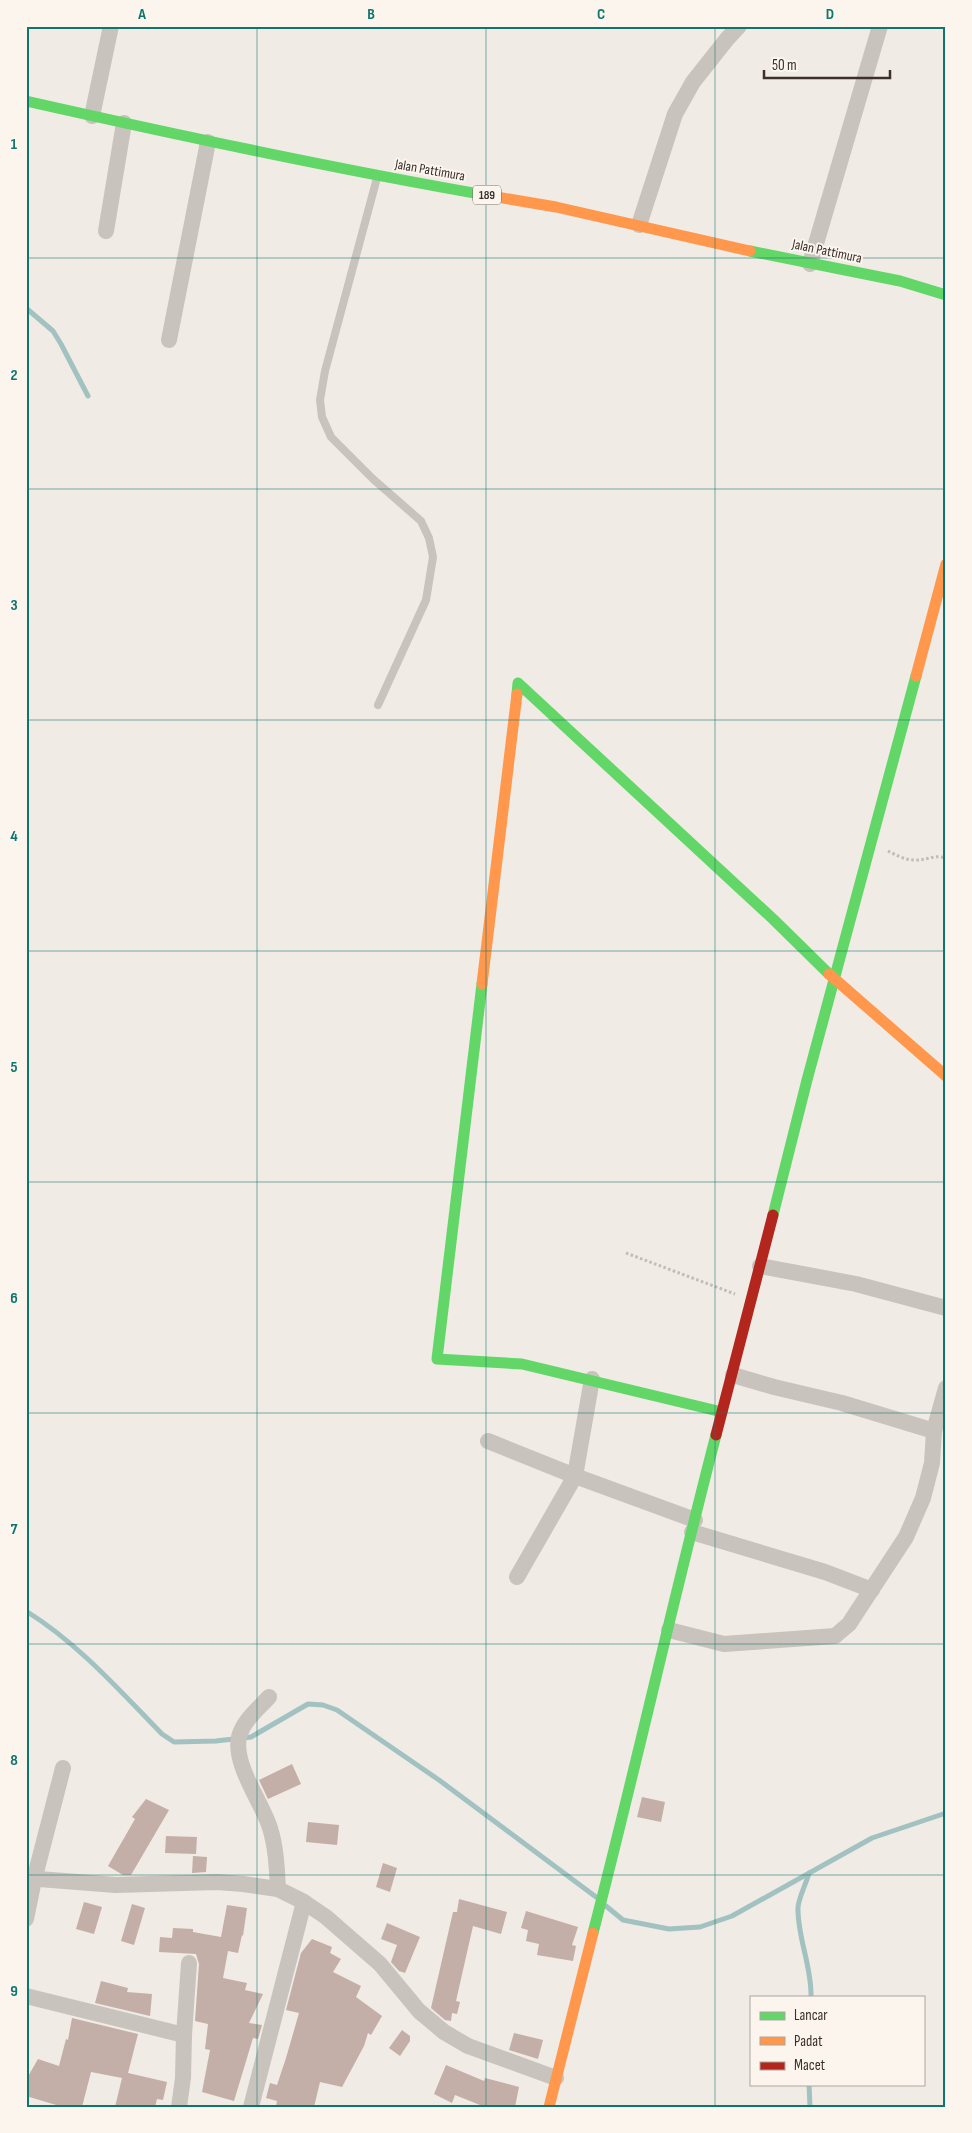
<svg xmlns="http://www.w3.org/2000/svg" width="972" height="2133" viewBox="0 0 972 2133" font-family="'Sofia Sans Condensed',sans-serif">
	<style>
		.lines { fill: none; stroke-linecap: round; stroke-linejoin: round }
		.stream { stroke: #a1c2c1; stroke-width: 5 }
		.building { fill: #c3afa7 }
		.path { stroke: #c2bbb6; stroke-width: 3; stroke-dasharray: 2.5 2.5; stroke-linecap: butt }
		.lane { stroke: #c9c3be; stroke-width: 8 }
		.street { stroke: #c9c3be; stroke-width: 16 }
		.fast { stroke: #63d668; stroke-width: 11 }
		.slow { stroke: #ff974d; stroke-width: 11 }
		.jam { stroke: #b3261e; stroke-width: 11 }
		.grid { fill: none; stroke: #0f766e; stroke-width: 1; stroke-opacity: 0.55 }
		.labels { text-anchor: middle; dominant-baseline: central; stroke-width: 4; stroke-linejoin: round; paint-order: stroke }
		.shield { fill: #fbf5ee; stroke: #756b66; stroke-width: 1 }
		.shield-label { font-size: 12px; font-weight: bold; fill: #3b302b }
		.street-label { font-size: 14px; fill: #3b302b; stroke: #fbf5ee }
		.neatline { fill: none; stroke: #0f766e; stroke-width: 2 }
		.grid-label { font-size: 16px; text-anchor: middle; font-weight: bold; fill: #0f766e }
	</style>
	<rect width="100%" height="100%" fill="#f0ebe5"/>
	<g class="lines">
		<g class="stream">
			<path d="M26,308l27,23 8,13 27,52"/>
			<path d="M26,1611c53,33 93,79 136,123l12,8 42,-1 35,-4 57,-33 15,1 14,5 102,70 157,117"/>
			<path d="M809,1873c-3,11 -10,24 -11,34 -1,30 14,59 13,90"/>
			<path d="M606,1906l17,14 46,9 31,-2 32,-11 140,-78 74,-25"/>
			<path d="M809,2084l1,23"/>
		</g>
	</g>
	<g class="building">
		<path d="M292,1764l9,20 -33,15 -9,-19z"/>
		<path d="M642,1797l23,5 -4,20 -24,-5z"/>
		<path d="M146,1799l23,11 -38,65h-8l-15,-9 27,-47 -3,-2z"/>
		<path d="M308,1822l31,3 -2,20 -31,-3z"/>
		<path d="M166,1836l31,1 -1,17 -31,-1z"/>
		<path d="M193,1856l14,1 -1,15 -14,1z"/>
		<path d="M383,1863l14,5 -7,24 -14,-5z"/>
		<path d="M459,1899l48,13 -6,22 -28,-8 -17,75 4,1 -3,12 -5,-1 -1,8 -6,-1 -14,-12 22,-96h4z"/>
		<path d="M84,1902l18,5 -8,27 -18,-5z"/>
		<path d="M132,1904l13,4 -11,37 -13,-4z"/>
		<path d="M227,1905l20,3 -4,28 -1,-1 -4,18 -10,-2 -5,27 24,5 -2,7 18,4 -14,29 13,2 -4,14 -5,-1 -19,63 -32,-9 8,-42 -5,-1 3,-25 -13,-3 4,-57 -3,-10 -37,-2 1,-15 12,1 1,-10 20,1v3l28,5z"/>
		<path d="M526,1911l52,16 -6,18 4,1 -3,15 -36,-6 2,-11 -13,-3 2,-11 -7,-2z"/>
		<path d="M387,1923l33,14 -15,36 -6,-2 -8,-9 6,-17 -16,-6z"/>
		<path d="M312,1939l20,8 -2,6 11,6 -8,13 28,14 -5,11 26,19 -11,19 -3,-2 -4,13 -22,41 -22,-5 -6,25h-38l1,-6 -11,-3 4,-15 7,2 9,-27 13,-45 -13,-3 15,-57z"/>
		<path d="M101,1981l27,7 -1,4 25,2 -2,22 -55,-13z"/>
		<path d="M72,2018l66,16 -10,39 39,9 -4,18 -6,-1 -2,8h-40l7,-29 -31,-6 -9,35h-19l-37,-11v-16l12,-21 21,7 7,-27 2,1z"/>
		<path d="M402,2030l8,6v5l-10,15 -11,-8z"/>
		<path d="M514,2033l29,7 -5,19 -29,-9z"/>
		<path d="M446,2065l38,16 1,-3 34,9 -4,20h-30l-30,-12 -3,8 -18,-9z"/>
	</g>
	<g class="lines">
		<g class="path">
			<path d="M888,851c8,4 17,9 26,9 12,1 20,-6 32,-2"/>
			<path d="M626,1253l109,41"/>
		</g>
		<path class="lane" d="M377,178l-52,193 -5,29 2,17 9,20 42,42 48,42 8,17 4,19 -7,43 -48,105"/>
		<g class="street">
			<path d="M92,116l19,-90"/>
			<path d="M639,225l36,-111 18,-32 34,-43 12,-13"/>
			<path d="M106,231l18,-108"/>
			<path d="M810,264l70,-238"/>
			<path d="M169,340l39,-198"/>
			<path d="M760,1266l96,18 90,24"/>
			<path d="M733,1375l41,12 68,16 92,28 12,-43"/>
			<path d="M488,1441l87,35 120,44"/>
			<path d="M692,1532l133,40 47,18"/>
			<path d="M517,1577l58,-101 17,-97"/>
			<path d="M669,1630l55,14 111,-8 14,-12 57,-87 17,-39 9,-35 2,-32"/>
			<path d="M269,1697c-11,12 -26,24 -30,40 -6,28 23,65 31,91 6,19 7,41 8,61"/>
			<path d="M26,1878l90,7 101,-3 26,2 35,5 26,13 22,15 54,47 39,47 25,21 24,14 88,32"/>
			<path d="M26,1919l8,-39 29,-112"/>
			<path d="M26,1996l158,39 -1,43 -4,29"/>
			<path d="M184,2035l5,-72"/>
			<path d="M251,2107l53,-205"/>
		</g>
		<g class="fast">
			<path d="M26,101c155,35 309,68 465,95"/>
			<path d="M750,251l150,30 46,14"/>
			<path d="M517,694l1,-11 255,236 56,55"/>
			<path d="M482,984l-45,375 85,5 200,48"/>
			<path d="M773,1215l34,-135 109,-404"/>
			<path d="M593,1933c43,-166 80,-333 123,-498"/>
		</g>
		<g class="slow">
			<path d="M491,196l65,11 194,44"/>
			<path d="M916,676l30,-112"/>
			<path d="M829,974l117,102"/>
			<path d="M482,984l35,-290"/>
			<path d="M549,2107l44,-174"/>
		</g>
		<path class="jam" d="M716,1435l57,-220"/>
	</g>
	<path class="grid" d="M257,26v2081M486,26v2081M715,26v2081M26,258h920M26,489h920M26,720h920M26,951h920M26,1182h920M26,1413h920M26,1644h920M26,1875h920"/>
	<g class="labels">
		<rect class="shield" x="473" y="185.5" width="28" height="19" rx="4"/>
		<g class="shield-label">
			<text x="487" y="195">189</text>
		</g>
		<g class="street-label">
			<text transform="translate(430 170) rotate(10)">Jalan Pattimura</text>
			<text transform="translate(827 251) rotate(12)">Jalan Pattimura</text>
		</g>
	</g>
	<rect width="972" height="2133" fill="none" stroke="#fbf5ee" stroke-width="55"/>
	<rect x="750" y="1996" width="175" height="90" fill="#fbf5ee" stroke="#aea6a0"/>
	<rect x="760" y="2012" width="25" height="8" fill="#63d668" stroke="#aea6a0"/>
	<text x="794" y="2020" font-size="15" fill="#3b302b">Lancar</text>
	<rect x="760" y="2037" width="25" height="8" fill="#ff974d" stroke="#aea6a0"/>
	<text x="794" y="2046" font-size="15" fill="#3b302b">Padat</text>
	<rect x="760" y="2062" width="25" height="8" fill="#b3261e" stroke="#aea6a0"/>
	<text x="794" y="2070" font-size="15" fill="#3b302b">Macet</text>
	<path d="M764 70v8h126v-8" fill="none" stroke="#3b302b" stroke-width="2.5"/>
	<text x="772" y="70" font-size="15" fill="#3b302b" stroke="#fbf5ee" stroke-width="4" paint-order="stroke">50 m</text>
	<rect x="28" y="28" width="916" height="2078" class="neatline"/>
	<g class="grid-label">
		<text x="142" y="19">A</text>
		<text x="371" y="19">B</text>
		<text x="601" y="19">C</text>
		<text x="830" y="19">D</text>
		<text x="14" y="149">1</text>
		<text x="14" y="380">2</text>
		<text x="14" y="610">3</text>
		<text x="14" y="841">4</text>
		<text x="14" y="1072">5</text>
		<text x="14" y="1303">6</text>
		<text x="14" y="1534">7</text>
		<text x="14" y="1765">8</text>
		<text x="14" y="1996">9</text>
	</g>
</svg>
